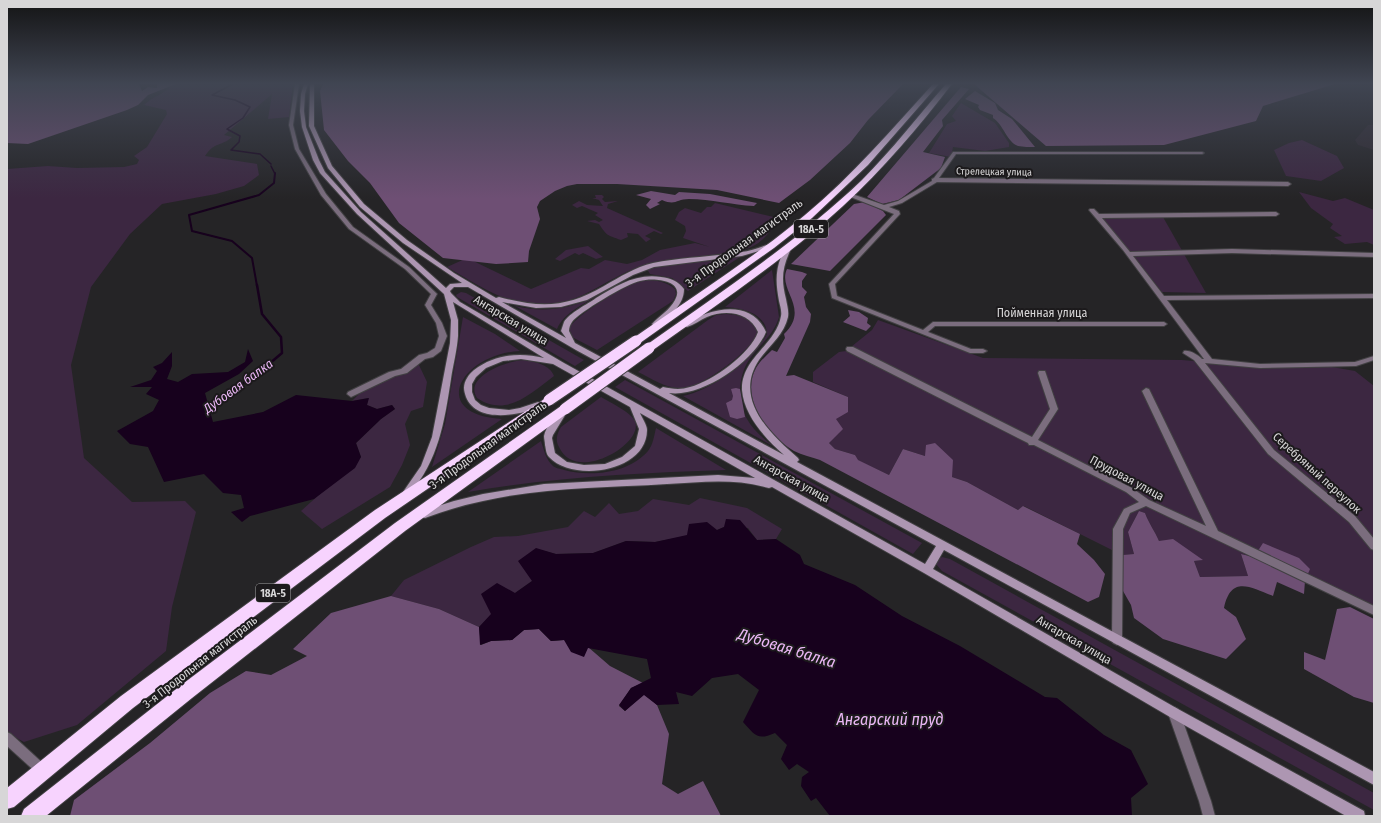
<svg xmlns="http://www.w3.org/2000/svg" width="1381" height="823" viewBox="0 0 1381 823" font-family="'Fira Sans Condensed',sans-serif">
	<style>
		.built { fill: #2f2930 }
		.green { fill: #3c2741 }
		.forest { fill: #6e4f74 }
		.water { fill: #17011d }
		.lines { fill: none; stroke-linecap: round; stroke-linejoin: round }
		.stream-far2 { stroke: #17011d; stroke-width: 1.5 }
		.stream-far1 { stroke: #17011d; stroke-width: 2 }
		.stream { stroke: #17011d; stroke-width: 2.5 }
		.street-casing { stroke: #414042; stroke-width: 2 }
		.secondary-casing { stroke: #414042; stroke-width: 2 }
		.highway-casing { stroke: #414042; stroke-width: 2 }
		.street { fill: #7b6d7e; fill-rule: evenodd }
		.secondary { fill: #ad96b2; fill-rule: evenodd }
		.highway { fill: #f7d3fe; fill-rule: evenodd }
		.highway-bridge-casing { stroke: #414042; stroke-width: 13; stroke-linecap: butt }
		.highway-bridge { stroke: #f7d3fe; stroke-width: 11 }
		.labels { text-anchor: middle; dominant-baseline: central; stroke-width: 4; stroke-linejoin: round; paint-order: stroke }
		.far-street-label { font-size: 10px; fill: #d7d6d7; stroke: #1c1a1c }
		.shield { fill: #1c1a1c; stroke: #9f9e9f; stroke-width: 1 }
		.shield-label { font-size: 11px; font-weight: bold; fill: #d7d6d7 }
		.street-label { font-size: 12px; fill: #d7d6d7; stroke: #1c1a1c }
		.water-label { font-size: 13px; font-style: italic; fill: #eab7f5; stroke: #1c1a1c }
		.near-water-label { font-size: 16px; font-style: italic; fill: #eab7f5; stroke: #1c1a1c }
	</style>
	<rect width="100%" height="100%" fill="#252426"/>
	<path class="built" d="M1368,125h6v25l-16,-5 -3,-5z"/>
	<g class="green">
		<path d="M172,84h121l-4,33 -21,2 4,-25 -48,41 8,2c-11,10 -17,4 -27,19l52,8 2,11 -15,11 -28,8 -54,10 -32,30 -39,53 -20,78 13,93 48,44 53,-1 11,11 -24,95 -6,44 -89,74 -53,17 -17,-9v-564l41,-3 29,2 47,-1 13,-3 2,-4 -5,-4 13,-9 20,-33 -1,-4 -22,-5c9,-9 22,-11 28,-21z"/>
		<path d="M961,103l34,20 14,20v4l-24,4 -32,-4 -2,10 -22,-4 18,-29 9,-3 -4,-5z"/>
		<path d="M1302,140l35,16 7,12 -23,13 -35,-5 -12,-26 15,-7z"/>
		<path d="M1299,192l34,9 12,-3 29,12v35l-7,-3 -22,2 -11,-7 8,-1 -12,-8 3,-4 -22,-16z"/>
		<path d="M595,195h7l2,2 -2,2 3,3 13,-1 -10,3 -1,4 56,25 -2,1 -7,-3 -9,5 6,3 -5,3 -8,-8 -11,-1 1,4 -7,3c-14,-5 -14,-4 -22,-16l-12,-3 8,-1 4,2 4,-2 -8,-5 3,-2 -16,-7 -5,2 -5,-3 7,-4 8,4 16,1 -4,-6 -7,-2h4z"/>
		<path d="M715,203l67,16c-13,11 -15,21 -33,29 -31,14 -69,7 -101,16 -38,10 -65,41 -106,41 -35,1 -66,-21 -95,-38l20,-9 64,31 50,-21 8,1 16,-9 22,4 15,-4 18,-10 35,-7 15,4 -27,-9 3,-7 -1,-5 -10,-6 4,-8 6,-4 16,5 6,-6h4z"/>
		<path d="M1102,217h61l43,76 -44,-1z"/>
		<path d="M588,246l15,11 -7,2 -13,-6 -4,2 -4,-2 -15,8 -5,-2 11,-9z"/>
		<path d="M740,257l-52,34 -16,-13 -22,-4 -3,-5 30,-6z"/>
		<path d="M772,270l7,47c-5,18 -20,28 -30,43 -11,16 -12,43 -2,59 6,11 16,19 26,27l-90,-50c29,-6 70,-36 84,-62 -1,-21 -25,-26 -42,-27z"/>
		<path d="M644,280c12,0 21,1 31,9l1,5 -3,7 -76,49 -25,-13 -3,-9c8,-14 59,-45 75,-48z"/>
		<path d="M461,292l5,1 118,67 -9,6 -118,-69 -1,-2z"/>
		<path d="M597,296c-15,9 -33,17 -40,33l-42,-23c29,7 55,3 82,-10z"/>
		<path d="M726,314c17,1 22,4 33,16 -3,18 -57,57 -74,58 -18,2 -32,-9 -47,-16l70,-52 8,-5z"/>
		<path d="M463,317l32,17 25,17c-59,3 -93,63 -18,68l-70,48 13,-43z"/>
		<path d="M878,320l105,38 199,2 92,8 58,-1 23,4 19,15v221l-66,-33 1,-5 -68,-15 7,22 -48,1 -6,-16 8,-1 -43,-19c-4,-10 -10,-17 -14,-28l-6,-2 -11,21 6,22 -12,1 -98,-49 -6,4 -51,-28 -15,-5 -27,-21 -22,-7 -14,26 -32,-15 -2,-5 -20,-6 -6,-6 7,-24 12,-22 -35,-15v-10l26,-20 7,-1 26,-21z"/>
		<path d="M525,360c11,2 25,5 29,16 -23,17 -47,42 -77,22 -14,-22 32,-38 48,-38z"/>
		<path d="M418,363l9,19 -4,25 -12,4 -6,13 5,21 -8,20 -12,22 -68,42 -21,-18 60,-54 -5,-14 25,-24 14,-10 -3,-4 -15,4 -10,-4 1,-7 -16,3 8,-8z"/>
		<path d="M625,380l297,163 -9,11 -298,-167z"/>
		<path d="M601,397c10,6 23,12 31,20 22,21 -55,70 -73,30 -4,-7 -2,-13 2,-20z"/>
		<path d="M656,428l70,42c-87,3 -173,7 -258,22l73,-51c3,9 5,19 12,25 2,2 8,3 11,4 26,7 64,4 84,-19 5,-6 6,-15 8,-23z"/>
		<path d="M700,498l47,10 35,21 -6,10 -19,1 -9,-12 -24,-1 -7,3 -62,12 -29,-1 -33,12 -37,1 -20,-5 -4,32 -17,12 -36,34 -40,-18 -48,-13 13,-16 67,-33 23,-10 24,-1 50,-9 16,-16 11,6 14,-14 10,11 19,-3 15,-12 36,6z"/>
		<path d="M942,557l8,2 424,234v17l-432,-239 -6,-7 1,-4z"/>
	</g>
	<g class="forest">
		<path d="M7,84h132l3,7 6,-4 9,1v-4h19l-28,11 -10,10 -11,5 -99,34 -21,-1z"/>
		<path d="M323,84h580l-35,36 -18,23 -40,37 -31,23 -62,-13 -100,-6h-40l-10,2 -12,5 -15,10 -3,6 3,12 -11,32 -1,11 -32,2 -53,-6 -44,-35 -29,-40 -22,-22 -24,-31 -4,-39z"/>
		<path d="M974,84h361l-72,22 -7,15 -92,24 -118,1z"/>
		<path d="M961,87l8,2 -27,31 1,6 -20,26 22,5 -4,11 -42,32 -17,4 -15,-7z"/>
		<path d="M975,91l20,12 3,7 14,9 23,28c-5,0 -12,0 -17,-1 -11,-4 -15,-22 -25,-28v-3l-13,-5 -2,-3 1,-2 -14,-6z"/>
		<path d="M651,191l24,4 4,-3 31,2 47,9 -3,3c-22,-1 -43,-7 -65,-7 -13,0 -13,7 -27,1l-5,3 3,1 -10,5 -4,-4 5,-6 -15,-4z"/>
		<path d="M865,202l18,9 3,4 -56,56 -39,-7 63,-60z"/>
		<path d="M787,269l15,3 5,2 -5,7v6l5,5 -3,5 2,10 5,7 -1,8 -24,54 8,-1 54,22v15l-12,7 7,10 -14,14 6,6 20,6 3,5 31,15 14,-26 22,7 1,-11 9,-2 18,17 -1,17 15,5 51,28 5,-4 57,28 -3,10 17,16 11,14 -6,23 -11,5 -268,-142c-8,-3 -18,-5 -26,-9 -25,-15 -55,-53 -38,-83 4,-7 10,-12 16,-18l5,2 8,-14 -1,-4c27,-26 -7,-44 3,-65z"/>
		<path d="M848,310l11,2 9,6 -1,5 4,3 -5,5 -23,-9 7,-6z"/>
		<path d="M736,388l4,1 5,28 -8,2 -7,-2 -4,-14 6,-3 1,-4 -2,-7z"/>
		<path d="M1139,511l6,2c4,11 10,18 14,28l14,-2 30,21 -9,1 6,16 48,-1 -7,-22 13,3 9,-14 36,15 11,11 -5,12 -1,13 -27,-12 -4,14c-23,-9 -42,-21 -49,12l12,9 10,22 -20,20 -63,-20 -29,-21 -3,-13 -8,-14 -1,-36 12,-1 -6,-22z"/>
		<path d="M391,596l48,13 40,18 2,18 10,-4 21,-1 12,-10 15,-1 12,12 13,-1 24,7 22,19 33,17 -12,5 -12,18 6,5 19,-17 13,11 12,29 -7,50 16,10 25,-13 18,35h-651l4,-16 76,-57 60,-50 36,-22 25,4 36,-19 -14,-7 38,-36z"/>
		<path d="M1350,607l24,12v84l-20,-6 -50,-28v-17l21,8 12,-51z"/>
	</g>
	<g class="water">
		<path d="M248,349l5,12 -14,13 -34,19 8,29 50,-10 33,-17 56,6 17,-3 -2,7 10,4 15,-4 3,4 -14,10 -25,24 5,14 -6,11 -41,31 -64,17 -8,6 -11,-10 13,-4 -3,-13 -18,-2 -19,-19 -40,8 -16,-35 -18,-3 -13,-13 36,-20 6,-11 -13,-6 6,-7h-22l21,-7 6,-9 -4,-4 9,-4 10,-11v14l-5,13 11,3 14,-8 36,-2 17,-10z"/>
		<path d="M726,519l14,1 17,20 19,-1 24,16 4,9 51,21 47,31 58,30 85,51 12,1 47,37 27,15 17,34 -17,14 1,18h-302l-14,-18 -5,3 -10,-15 1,-9 7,-5 -12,-8 -8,6 -8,-11 6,-14 -12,-12c-18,8 -20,2 -32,-11l16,-32 -21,-16 -26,4 -20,18 -16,-4 3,12 -22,1 -13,-10 -19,16 -6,-6 12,-17 20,-10 -4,-19 -59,-11 -4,9 -13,-5 -7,-12 -13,1 -12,-12 -15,1 -12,10 -21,1 -11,4 -1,-18 12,-13 -10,-20 16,-11 18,10 17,-12 -14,-20 18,-13 20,6 37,-1 33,-12 29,1 32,-7 2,-11 18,-2 10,8 7,-3z"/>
	</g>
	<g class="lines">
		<g class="stream-far2">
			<path d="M233,84l-21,11 23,5 15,7 -7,11 -16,11 13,7 -1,6 -8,8 29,4 11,10"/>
			<path d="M271,166l4,8"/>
		</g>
		<path class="stream-far1" d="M257,286l-5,-28 -20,-17 -40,-10 -3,-16 70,-20 15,-12 1,-10"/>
		<path class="stream" d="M206,408l50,-33 26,-22 -1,-16 -19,-23 -5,-29"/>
		<g class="street-casing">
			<g id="street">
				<path d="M295,84h4l-6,41 6,24 27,45 27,33 56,40 27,26 1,1 -6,11 11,18 5,13 -6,15 -8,6 -8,2 -18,14 -12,3 -44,21 -4,-3 1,-2 41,-20 12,-3 18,-14 8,-2 8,-5 4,-12 -3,-13 -11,-18 6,-11 -26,-25 -56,-40 -28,-34 -26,-46 -6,-24z"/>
				<path d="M953,152h249l2,1 -2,1h-246l-17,24 349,4 3,2 -3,2 -351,-4 -35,21 -13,4 10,4 1,3 -65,70 2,12 86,34 10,-8h231l3,2 -3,2h-229l-7,6 43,17h12l4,2 -4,2h-13l-138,-55 -3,-14 65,-70 -46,-18v-2h4l32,11 14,-4 34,-20v-2l2,-1z"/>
				<path d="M1090,209h4l5,5 177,-2 3,2 -3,2 -174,2 28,34 102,-3 142,4v4l-142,-4 -99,3 31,40 210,-2v4l-207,2 45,59 48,5 95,-2 19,-6v4l-18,6 -96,2 -55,-5 69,87 81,66 19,23v11l-3,-1 -22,-27 -81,-68 -74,-94 -11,-7 1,-2c6,-1 14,4 18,8h2l-81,-109 -34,-40z"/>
				<path d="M847,347h6l179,90 18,-28 -12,-36 1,-2h6l13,38 -20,31 94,48 17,12 57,26 -64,-135 4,-3 3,1 69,142 156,75v9l-228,-109 -16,7 -7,16 -1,111 -1,3 -4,2 -4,-2 -1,-3 1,-111 11,-20 15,-7 -13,-10 -92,-47h-5l-1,-2 -181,-92 -1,-2z"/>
				<path d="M1174,707l4,2 2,4 31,88 4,15h-12l-4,-15 -31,-88 2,-4z"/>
				<path d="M7,732l4,2 36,33 2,4 -2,4 -4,2 -4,-2 -32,-29z"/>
			</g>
		</g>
		<g class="secondary-casing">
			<path id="secondary" d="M304,84h4l-3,10 -1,17 2,16 13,33 6,12 36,40 85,76 4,-4 12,-1 -59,-40 -43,-36 -32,-39 -19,-42 1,-42h4v42l18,40 32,38 43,36 47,33 42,25 3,-1c42,11 67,11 105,-11 16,-9 31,-19 49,-23 29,-6 59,-6 88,-11 10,-1 19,-5 29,-8l2,1v2l-30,9 -88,11 -21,8 -46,25 -26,7 -25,1 -34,-6 64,36 -5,-7c1,-3 2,-6 3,-9 5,-9 24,-18 32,-24 20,-12 40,-25 65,-21 10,1 17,4 23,12 0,17 -15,27 -27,36h-4l-1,-1c7,-8 18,-14 23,-24 11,-20 -22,-23 -35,-19 -12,2 -62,32 -68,41 -2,3 -3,6 -3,9l6,12 85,46 3,-2c9,2 18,3 27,0 23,-6 60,-33 68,-55 -8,-20 -33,-23 -51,-15 -7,3 -13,8 -20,10l-2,-1 -1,-1 1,-1c25,-16 66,-26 81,8 -12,30 -65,66 -97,61l115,62c-18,-16 -40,-39 -42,-65 -1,-32 34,-45 39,-74 1,-5 -1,-10 -2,-15 -3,-16 -4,-29 2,-44 2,-4 3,-8 7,-10l2,1 1,1c-9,19 -10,30 -5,50 1,6 3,12 2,18 -4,18 -19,29 -29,43 -26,39 11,74 39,98l1,2 -2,2 577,310v13l-430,-235 -11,19 245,140 186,102 1,5h-19l-176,-99 -246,-144 -152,-86 -3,1c-34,-10 -67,-6 -102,-4 -62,4 -123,3 -184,17 -20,4 -39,10 -58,17l-3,-1 -2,-3 2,-3 32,-10 29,-7 61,-10 174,-9 37,3 -115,-65c2,5 7,12 7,17 0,42 -74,53 -98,27 -3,-3 -3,-8 -4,-12 0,-3 -1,-6 -1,-9 2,-10 11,-18 16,-26h6l1,2 -14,23 -1,3 3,15 12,9 17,3 21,-1 17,-7 13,-11 4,-17 -9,-22 -77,-43 -32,-5 -18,2 -17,7 -10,9 -4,7v8l3,8 6,5 8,3 20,2 11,-2 18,-6 4,3 -1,2c-21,8 -64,17 -75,-10 -1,-3 -2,-6 -2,-9 0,-7 5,-14 10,-18 21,-16 46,-18 70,-12l-91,-56 5,18v16c-1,15 -5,29 -7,43 -7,45 -12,79 -41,115h-6l-1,-2 18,-26 11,-29 18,-94 1,-23 -7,-26 -87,-80 -37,-41 -7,-13 -11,-33 -2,-16 1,-17zM454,287h14l108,63 360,196 -11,18 -361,-201 -104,-61 -9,-9 -1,-2z"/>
		</g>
		<g class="highway-casing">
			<g id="highway">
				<path d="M933,84h6l-71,81 -56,53 -38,30 -134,95h-8l-1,-2 1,-2c58,-41 119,-79 173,-124 47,-39 87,-86 128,-131z"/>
				<path d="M946,84h6c-33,43 -69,85 -109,122 -59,54 -125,98 -190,144h-8l-1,-2 1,-2c74,-53 151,-103 217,-166 30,-30 56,-64 84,-96z"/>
				<path d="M549,396l4,1 2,3 -2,3 -168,115 -252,190 -119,99 -7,2v-21l114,-92 254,-186z"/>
				<path d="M565,405l4,1 2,3 -2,3 -164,119 -213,167 -146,118h-25l3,-7 156,-123 215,-163 166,-117z"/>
			</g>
		</g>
		<use href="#street" class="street"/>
		<use href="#secondary" class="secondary"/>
		<use href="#highway" class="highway"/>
		<g class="highway-bridge-casing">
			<g id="highway-bridge">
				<path d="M549,400l87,-59"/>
				<path d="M565,409l84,-61"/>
			</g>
		</g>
		<use href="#highway-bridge" class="highway-bridge"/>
	</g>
	<linearGradient id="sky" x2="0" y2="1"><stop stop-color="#141415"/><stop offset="0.42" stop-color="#404552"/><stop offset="1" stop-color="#404552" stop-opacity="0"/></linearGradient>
	<rect width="1381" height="199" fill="url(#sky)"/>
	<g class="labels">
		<g class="far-street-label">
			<text transform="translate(994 172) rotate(1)">Стрелецкая улица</text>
		</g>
		<g class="shield">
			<rect x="794" y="220" width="34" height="18" rx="3"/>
			<rect x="256" y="584" width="34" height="18" rx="3"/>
		</g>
		<g class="shield-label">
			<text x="811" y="229">18А-5</text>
			<text x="273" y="593">18А-5</text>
		</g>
		<g class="street-label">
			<text transform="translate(744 243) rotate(-36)">3-я Продольная магистраль</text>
			<text x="1042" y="313">Пойменная улица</text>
			<text transform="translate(511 320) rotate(31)">Ангарская улица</text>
			<text transform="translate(488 445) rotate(-36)">3-я Продольная магистраль</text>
			<text transform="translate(1317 473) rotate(42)">Серебряный переулок</text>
			<text transform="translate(1127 478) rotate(28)">Прудовая улица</text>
			<text transform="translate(792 479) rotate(29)">Ангарская улица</text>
			<text transform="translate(1074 640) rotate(30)">Ангарская улица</text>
			<text transform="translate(200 662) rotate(-38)">3-я Продольная магистраль</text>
		</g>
		<g class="water-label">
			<text transform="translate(238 386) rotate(-36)">Дубовая балка</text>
		</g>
		<g class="near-water-label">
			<text transform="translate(787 648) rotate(17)">Дубовая балка</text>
			<text x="890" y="719">Ангарский пруд</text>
		</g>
	</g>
	<rect width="1381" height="823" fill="none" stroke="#d7d6d7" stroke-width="16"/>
</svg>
